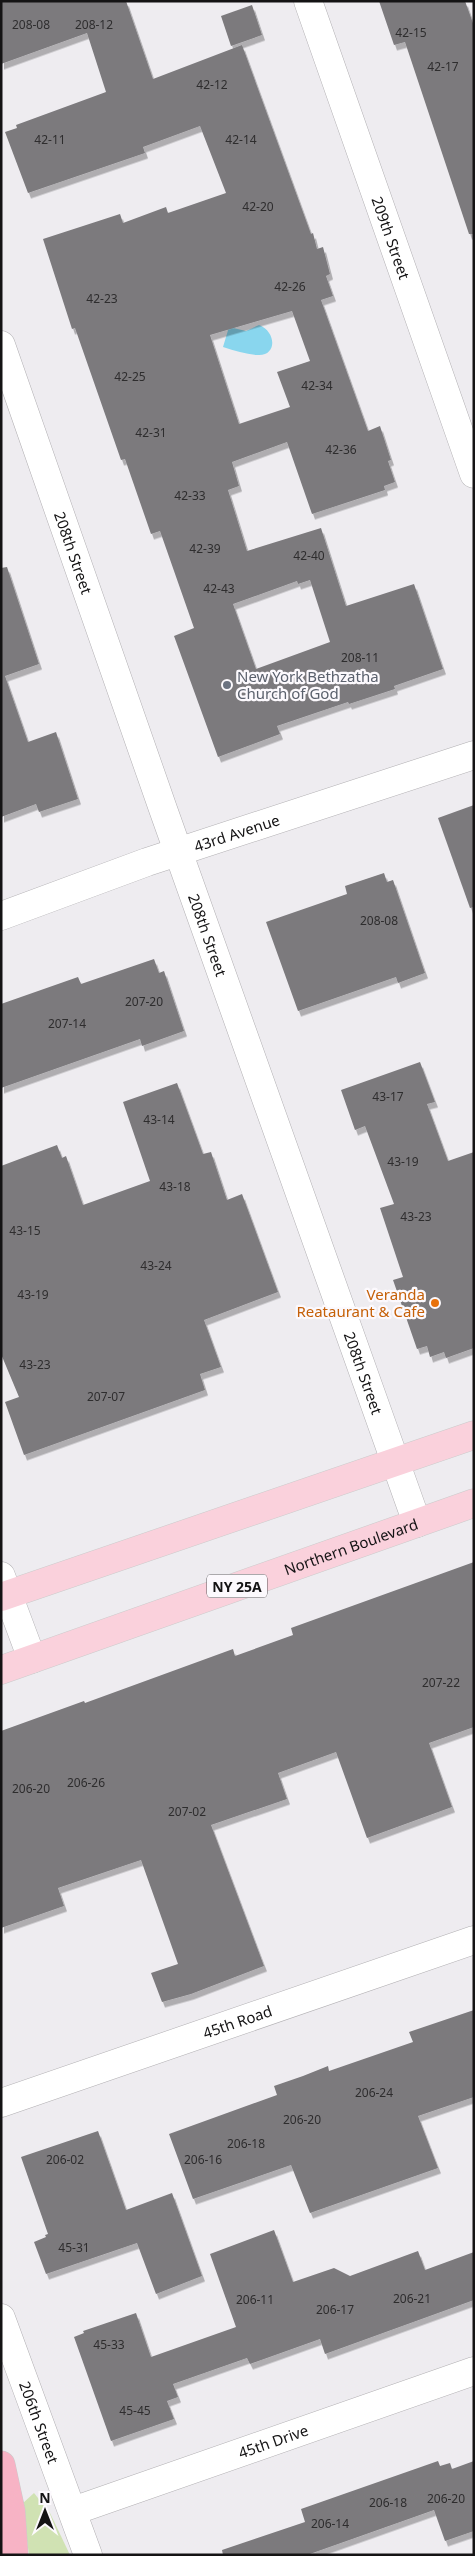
<svg xmlns="http://www.w3.org/2000/svg" width="475" height="2556" viewBox="0 0 475 2556" font-family="'Noto Sans',sans-serif">
	<style>
		.green { fill: #d0e2b3 }
		.water { fill: #89d6ee }
		.building { fill: #7c7a7d; fill-rule: evenodd; filter: url(#shadow) }
		.lines { fill: none; stroke-linecap: round; stroke-linejoin: round }
		.minor-casing { stroke: #b2b0b3; stroke-width: 29 }
		.tertiary-casing { stroke: #b2b0b3; stroke-width: 29 }
		.primary-casing { stroke: #cbcbcb; stroke-width: 29 }
		.motorway-casing { stroke: #cbcbcb; stroke-width: 29 }
		.minor { stroke: #fff; stroke-width: 28 }
		.tertiary { stroke: #fff; stroke-width: 28 }
		.primary { stroke: #fad1dc; stroke-width: 28 }
		.motorway { stroke: #f7b3c5; stroke-width: 28 }
		.worship-dot { fill: #6b7280; stroke: #fcf9fd; stroke-width: 2 }
		.food-dot { fill: #e8710a; stroke: #fcf9fd; stroke-width: 2 }
		.labels { text-anchor: middle; dominant-baseline: central; stroke-width: 4.5; stroke-linejoin: round; paint-order: stroke }
		.number-label { font-size: 12px; fill: #2e2d2e }
		.shield { fill: #fcf9fd; stroke: #5a585a; stroke-width: 1 }
		.shield-label { font-size: 14px; font-weight: bold; fill: #141314 }
		.street-label { font-size: 15px; fill: #141314; stroke: #fcf9fd }
		.worship-label { font-size: 15px; fill: #5b616d; stroke: #fcf9fd; text-anchor: start }
		.food-label { font-size: 15px; fill: #c56008; stroke: #fcf9fd; text-anchor: end }
	</style>
	<defs>
		<filter id="shadow"><feDropShadow dx="3" dy="5.5" stdDeviation="0" flood-color="#0004"/></filter>
	</defs>
	<rect width="100%" height="100%" fill="#eeecf0"/>
	<path class="green" d="M34,2493l16,20 20,42h-41l-7,-51z"/>
	<path class="water" d="M259,325c18,7 18,32 -2,30 -11,-1 -22,-4 -34,-8l6,-20 17,4z"/>
	<g class="building">
		<path d="M1,1h125l27,78 89,-34 69,189 2,-1 4,16 6,-2 7,27 -4,2 7,20 -12,4 47,131 12,-5 11,34 -3,1 7,21 -11,4 1,4 -73,24 -25,-72 -55,20 7,24 -11,4 19,61 74,-23 25,78 68,-22 29,85 -49,17 1,3 -46,15 -1,-2 -71,24 3,8 -62,23 -44,-121 20,-8 -34,-97 -9,3 -26,-75 -4,1 -46,-132 -3,1 -29,-90 77,-25 3,9 43,-16 2,6 58,-20 -26,-67 -57,21 2,6 -117,40 -23,-61 12,-4 -1,-3 90,-33 -19,-59 -86,31zM292,311l18,50 -33,11 13,35 -51,17 -29,-89zM310,580l20,62 -74,27 -23,-65 64,-23 1,3z"/>
		<path d="M379,1h86l9,25v208h-5l-64,-192 -11,3z"/>
		<path d="M252,5l10,30 -31,11 -10,-30z"/>
		<path d="M7,567l32,97 -34,12 23,66 28,-10 22,67 -39,13 -3,-8 -35,13v-249z"/>
		<path d="M474,805v102l-4,1 -32,-90z"/>
		<path d="M384,873l3,9 6,-2 32,93 -27,10 -2,-6 -98,34 -32,-89 81,-28 -2,-8z"/>
		<path d="M154,959l5,14 5,-2 20,60 -42,15 -2,-7 -139,49v-84l77,-27 3,7z"/>
		<path d="M420,1062l15,40 -8,2 21,57 26,-9v196l-28,10 -2,-6 -14,5 -3,-11 -10,3 -24,-69 10,-3 -23,-69 14,-4 -29,-78 -10,4 -14,-40z"/>
		<path d="M177,1083l26,71 8,-2 16,48 15,-6 36,98 -74,28 17,47 -21,7 5,16 -181,65 -19,-53 14,-5 -18,-43v-188l56,-21 5,13 4,-2 17,49 67,-24 -27,-79z"/>
		<path d="M474,1562v165l-45,16 23,64 -85,31 -31,-86 -58,21 9,26 -76,26 53,141 -73,28 -29,8 -11,-29 27,-9 -37,-104 -83,28 6,18 -63,22v-197l83,-30 1,2 148,-54 2,7 58,-21 -2,-7z"/>
		<path d="M474,2010v87l-56,19 20,52 -128,45 -19,-48 -98,34 -24,-65 108,-39 -3,-9 29,-10 25,-10 1,5 84,-29 -4,-10z"/>
		<path d="M98,2131l28,79 46,-17 30,83 -46,18 -19,-51 -91,31 -12,-32 12,-5 -1,-2 3,-1 -27,-77z"/>
		<path d="M274,2230l19,52 41,-14 16,8 68,-25 7,19 49,-18v48l-149,54 -5,-15 -70,25 -3,-6 -74,26 5,13 -11,4 7,18 -63,22 -37,-104 10,-4 -1,-2 53,-18 15,44 85,-30 -26,-73z"/>
		<path d="M438,2461l2,5 10,-3 2,6 22,-8v70l-29,10 -11,-31 -127,45h-84l-1,-5 83,-28 -4,-13z"/>
	</g>
	<g class="lines">
		<g class="minor-casing">
			<g id="minor">
				<path id="s1" d="M308,1l166,473"/>
				<path id="s2" d="M1,345l162,464 254,714"/>
				<path id="s3" d="M1,916l146,-54 327,-107"/>
				<path d="M1,1576l31,83"/>
				<path id="s4" d="M1,2103l473,-163"/>
				<path id="s5" d="M73,2511l401,-140"/>
			</g>
		</g>
		<g class="tertiary-casing">
			<g id="tertiary">
				<path id="s6" d="M1,2318l87,237"/>
			</g>
		</g>
		<g class="primary-casing">
			<g id="primary">
				<path d="M1,1597l473,-162"/>
				<path id="s7" d="M1,1670l473,-167"/>
			</g>
		</g>
		<g class="motorway-casing">
			<path id="motorway" d="M1,2465l10,46 3,44"/>
		</g>
		<use href="#minor" class="minor"/>
		<use href="#tertiary" class="tertiary"/>
		<use href="#primary" class="primary"/>
		<use href="#motorway" class="motorway"/>
	</g>
	<circle class="worship-dot" cx="227" cy="685" r="5"/>
	<circle class="food-dot" cx="435" cy="1303" r="5"/>
	<g class="labels">
		<g class="number-label">
			<text x="31" y="24">208-08</text>
			<text x="94" y="24">208-12</text>
			<text x="411" y="32">42-15</text>
			<text x="443" y="66">42-17</text>
			<text x="212" y="84">42-12</text>
			<text x="50" y="139">42-11</text>
			<text x="241" y="139">42-14</text>
			<text x="258" y="206">42-20</text>
			<text x="290" y="286">42-26</text>
			<text x="102" y="298">42-23</text>
			<text x="130" y="376">42-25</text>
			<text x="317" y="385">42-34</text>
			<text x="151" y="432">42-31</text>
			<text x="341" y="449">42-36</text>
			<text x="190" y="495">42-33</text>
			<text x="205" y="548">42-39</text>
			<text x="309" y="555">42-40</text>
			<text x="219" y="588">42-43</text>
			<text x="360" y="657">208-11</text>
			<text x="379" y="920">208-08</text>
			<text x="144" y="1001">207-20</text>
			<text x="67" y="1023">207-14</text>
			<text x="388" y="1096">43-17</text>
			<text x="159" y="1119">43-14</text>
			<text x="403" y="1161">43-19</text>
			<text x="175" y="1186">43-18</text>
			<text x="416" y="1216">43-23</text>
			<text x="25" y="1230">43-15</text>
			<text x="156" y="1265">43-24</text>
			<text x="33" y="1294">43-19</text>
			<text x="35" y="1364">43-23</text>
			<text x="106" y="1396">207-07</text>
			<text x="441" y="1682">207-22</text>
			<text x="86" y="1782">206-26</text>
			<text x="31" y="1788">206-20</text>
			<text x="187" y="1811">207-02</text>
			<text x="374" y="2092">206-24</text>
			<text x="302" y="2119">206-20</text>
			<text x="246" y="2143">206-18</text>
			<text x="65" y="2159">206-02</text>
			<text x="203" y="2159">206-16</text>
			<text x="74" y="2247">45-31</text>
			<text x="412" y="2298">206-21</text>
			<text x="255" y="2299">206-11</text>
			<text x="335" y="2309">206-17</text>
			<text x="109" y="2344">45-33</text>
			<text x="135" y="2410">45-45</text>
			<text x="446" y="2498">206-20</text>
			<text x="388" y="2502">206-18</text>
			<text x="330" y="2523">206-14</text>
		</g>
		<rect class="shield" x="207" y="1574.5" width="60" height="23" rx="4"/>
		<g class="shield-label">
			<text x="237" y="1586">NY 25A</text>
		</g>
		<g class="street-label">
			<text stroke="none"><textPath href="#s1" startOffset="251">209th Street</textPath></text>
			<text stroke="none"><textPath href="#s2" startOffset="220">208th Street</textPath></text>
			<text stroke="none"><textPath href="#s3" startOffset="250">43rd Avenue</textPath></text>
			<text stroke="none"><textPath href="#s2" startOffset="625">208th Street</textPath></text>
			<text stroke="none"><textPath href="#s2" startOffset="1090">208th Street</textPath></text>
			<text stroke="none"><textPath href="#s7" startOffset="371">Northern Boulevard</textPath></text>
			<text stroke="none"><textPath href="#s4" startOffset="250">45th Road</textPath></text>
			<text stroke="none"><textPath href="#s6" startOffset="111">206th Street</textPath></text>
			<text stroke="none"><textPath href="#s5" startOffset="212">45th Drive</textPath></text>
		</g>
		<g class="worship-label">
			<text x="237" y="676">New York Bethzatha<tspan x="237" dy="17">Church of God</tspan></text>
		</g>
		<g class="food-label">
			<text x="425" y="1294">Veranda<tspan x="425" dy="17">Reataurant &amp; Cafe</tspan></text>
		</g>
	</g>
	<rect width="475" height="2556" fill="none" stroke="#141314" stroke-width="5"/>
	<g transform="translate(45 2511)" stroke="#fcf9fd" stroke-width="4" paint-order="stroke">
	<path d="M0-4L9 19L0 12L-9 19Z" fill="#141314"/>
	<text y="-8" font-size="14" font-weight="bold" text-anchor="middle" fill="#141314">N</text>
	</g>
</svg>
